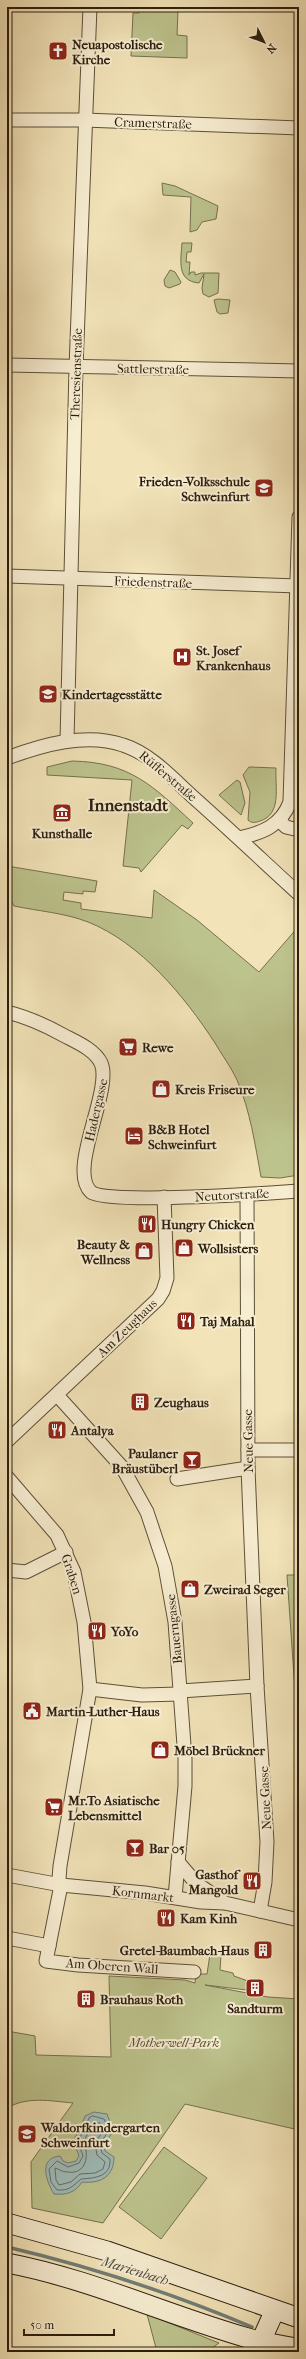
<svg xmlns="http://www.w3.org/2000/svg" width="306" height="2359" viewBox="0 0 306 2359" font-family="'IM FELL French Canon',serif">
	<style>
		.green { fill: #bdc38d; stroke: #74704e }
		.water { fill: #9fbcb9; stroke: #717d75 }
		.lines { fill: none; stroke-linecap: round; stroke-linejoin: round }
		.shore { stroke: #656d64; stroke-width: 1 }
		.stream { stroke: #717d75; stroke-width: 3.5 }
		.street-casing { stroke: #5d4f38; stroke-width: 15 }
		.secondary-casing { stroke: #2b1e0e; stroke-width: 21 }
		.street { stroke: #f7edd1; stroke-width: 13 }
		.secondary { stroke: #f7edd1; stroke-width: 19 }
		.labels { text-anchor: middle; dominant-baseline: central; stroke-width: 4; stroke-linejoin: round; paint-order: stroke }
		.poi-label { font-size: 13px; font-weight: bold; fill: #2b1e0e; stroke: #f7edd1; text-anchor: start }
		.street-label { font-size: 13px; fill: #2b1e0e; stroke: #f7edd1 }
		.park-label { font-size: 13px; font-style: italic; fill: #575034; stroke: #f7edd1 }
		.water-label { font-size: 14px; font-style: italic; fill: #4e4d41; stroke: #f7edd1 }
		.district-label { font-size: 17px; font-weight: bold; fill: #2b1e0e; stroke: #f7edd1 }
	</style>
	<rect width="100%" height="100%" fill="#f2e3b8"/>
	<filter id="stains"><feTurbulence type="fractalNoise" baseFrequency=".005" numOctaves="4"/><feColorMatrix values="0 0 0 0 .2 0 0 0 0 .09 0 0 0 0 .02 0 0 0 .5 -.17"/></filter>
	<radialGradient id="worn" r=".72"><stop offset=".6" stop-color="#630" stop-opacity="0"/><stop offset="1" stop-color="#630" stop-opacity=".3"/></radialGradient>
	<g class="green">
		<path d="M139,9l39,2 -1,24 10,1v22l-56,-2 2,-43h6z"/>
		<path d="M162,183l13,3 43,20 -2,13 -14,3 -5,8 -7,2 1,-35 -28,-2z"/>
		<path d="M182,243h10l-1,9h-4l-1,10h4l-1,13 2,-3h4v3l6,-2h18l-1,20 -9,4 -6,-3 -1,-6 2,-14 -5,9c-23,-2 -18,-23 -17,-40z"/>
		<path d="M170,270l5,2 6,10 -1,2 -11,4 -4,-2 -1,-6z"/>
		<path d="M218,299l12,1 -2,13 -8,1 -3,-2 -3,-12z"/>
		<path d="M72,761c58,1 81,25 121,62l-5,6 -6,-4 -41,47 -2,-4 -16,-2 9,-86 -85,-5v-8z"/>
		<path d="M249,767l27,1c-1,20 6,46 -16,53 -5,2 -9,2 -12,-1l2,-28 -7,-17z"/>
		<path d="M237,780l3,2 5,21 -4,12 -22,-20z"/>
		<path d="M7,866l90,15 -2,11 -12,-1v3l-19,-2 -1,8 18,3v6l71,9 2,-28 43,30 62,52 40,-46v249l-19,3 -19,-1c-6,-33 -11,-67 -24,-97 -6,-13 -15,-25 -22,-37 -30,-46 -74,-100 -127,-121 -23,-9 -50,-11 -74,-16l-7,-13z"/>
		<path d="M287,1575h12v173z"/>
		<path d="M210,1954l11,1 -1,15 13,3 1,3 14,5 -1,9 -42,-5 63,12 31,2v131l-114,-26 -82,119 -71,-15 -1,-46 42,-59c-23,-2 -45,-7 -66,5v-77l28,5 1,19 75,2 -2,-81 76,4 10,3 1,-9h11z"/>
		<path d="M164,2147l43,31 -46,61 -42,-32z"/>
		<path d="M147,2314l72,29 -12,9h-50z"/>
	</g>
	<path class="water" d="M94,2112l13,2c6,16 8,17 -3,30l1,7 9,6c0,19 -13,27 -32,25 -7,11 -16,13 -28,12 -8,-13 -16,-36 6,-38l3,5 5,2 8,-2 3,-5c-1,-4 -4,-9 -5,-12 -1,-5 9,-21 11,-28z"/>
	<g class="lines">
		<g class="shore">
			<path d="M93,2116l11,3 5,11 -9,14 2,9 8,6c1,18 -15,19 -29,20 -8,7 -12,12 -24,11l-6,-8 -2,-13 8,-8 11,6 11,-4 4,-7c-1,-4 -4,-9 -4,-13 -1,-4 8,-19 10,-25z"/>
			<path d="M93,2123h7l3,7 -8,14 2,11 8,7 -2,7 -8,4 -15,1 -9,8 -12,3 -3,-5 -1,-12c4,1 7,4 12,4 20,3 22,-17 17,-30z"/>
		</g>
		<path class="stream" d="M7,2247c86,20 164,46 245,80"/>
		<g class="street-casing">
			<g id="street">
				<path d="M7,120h77l215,8"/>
				<path d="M7,365l292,6"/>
				<path d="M7,576l292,10"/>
				<path d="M67,741l9,-374 14,-360"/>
				<path d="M7,758c35,-13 79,-26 116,-13 28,9 49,33 70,52 36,32 71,65 106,97"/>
				<path d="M280,821l6,6 13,3"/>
				<path d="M239,838c23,-5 42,-12 51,-36l9,-285"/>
				<path d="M7,1012c20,5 38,13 56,23 13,7 31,14 38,28 12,27 -34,107 -10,129 15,13 179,1 208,-1"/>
				<path d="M247,1195l1,273 9,218 10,156 -2,40 -5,29"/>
				<path d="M57,1395l65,72 25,45 18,54 10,56 10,137v27l-10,111"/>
				<path d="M7,1441l151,-142 5,-8 4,-13 -3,-81"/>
				<path d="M248,1450h51"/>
				<path d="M7,1477l50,58 17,37 10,50 6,67 -30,177 -1,13 2,6"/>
				<path d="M177,1479l71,-11"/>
				<path d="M7,1570l19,2 40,-20"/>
				<path d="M90,1689l52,6 38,-1"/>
				<path d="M180,1691l77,-5"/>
				<path d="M178,1862l18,21 29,20"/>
				<path d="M7,1875l54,10 84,8 56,9 24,1 74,17"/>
				<path d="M61,1885l-15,76 32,4 116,7"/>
				<path d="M7,1938l42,8"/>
				<path d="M252,2352l9,-11"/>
			</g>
		</g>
		<g class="secondary-casing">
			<g id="secondary">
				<path d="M7,2223l100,28 192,67"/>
				<path d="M7,2263c84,16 160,52 241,75 17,5 34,7 51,11"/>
				<path d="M261,2341l14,-31"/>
			</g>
		</g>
		<use href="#street" class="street"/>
		<use href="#secondary" class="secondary"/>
	</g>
	<defs>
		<g id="church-square" transform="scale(1)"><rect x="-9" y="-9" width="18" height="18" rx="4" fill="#8f2418" stroke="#f7edd1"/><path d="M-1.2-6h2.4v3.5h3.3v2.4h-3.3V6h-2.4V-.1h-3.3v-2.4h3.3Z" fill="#fff"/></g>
		<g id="school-square" transform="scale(1)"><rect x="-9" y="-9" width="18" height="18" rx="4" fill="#8f2418" stroke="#f7edd1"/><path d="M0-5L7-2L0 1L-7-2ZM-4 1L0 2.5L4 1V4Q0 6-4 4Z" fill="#fff"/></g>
		<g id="hospital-square" transform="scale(1)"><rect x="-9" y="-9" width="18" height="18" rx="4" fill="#8f2418" stroke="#f7edd1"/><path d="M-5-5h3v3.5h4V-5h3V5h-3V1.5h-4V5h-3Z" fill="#fff"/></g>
		<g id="museum-square" transform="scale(1)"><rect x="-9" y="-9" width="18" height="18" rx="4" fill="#8f2418" stroke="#f7edd1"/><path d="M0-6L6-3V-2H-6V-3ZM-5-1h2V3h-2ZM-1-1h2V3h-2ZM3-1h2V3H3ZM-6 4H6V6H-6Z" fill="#fff"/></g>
		<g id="supermarket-square" transform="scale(1)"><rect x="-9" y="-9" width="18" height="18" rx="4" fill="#8f2418" stroke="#f7edd1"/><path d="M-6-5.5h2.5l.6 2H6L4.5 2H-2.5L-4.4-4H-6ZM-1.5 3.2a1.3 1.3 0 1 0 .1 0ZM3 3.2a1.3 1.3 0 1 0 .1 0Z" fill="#fff"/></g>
		<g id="shop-square" transform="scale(1)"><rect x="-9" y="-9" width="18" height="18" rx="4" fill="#8f2418" stroke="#f7edd1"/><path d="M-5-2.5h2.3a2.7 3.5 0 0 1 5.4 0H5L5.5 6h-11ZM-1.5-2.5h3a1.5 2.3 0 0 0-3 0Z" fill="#fff"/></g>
		<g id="hotel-square" transform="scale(1)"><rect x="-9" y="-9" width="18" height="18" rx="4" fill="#8f2418" stroke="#f7edd1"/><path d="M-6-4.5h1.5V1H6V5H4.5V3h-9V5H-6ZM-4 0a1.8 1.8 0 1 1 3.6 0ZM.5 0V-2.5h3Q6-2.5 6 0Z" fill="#fff"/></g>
		<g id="restaurant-square" transform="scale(1)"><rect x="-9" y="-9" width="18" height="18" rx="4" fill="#8f2418" stroke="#f7edd1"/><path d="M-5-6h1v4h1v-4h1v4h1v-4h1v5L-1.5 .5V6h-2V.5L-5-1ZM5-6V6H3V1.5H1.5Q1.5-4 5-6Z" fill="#fff"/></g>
		<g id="building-square" transform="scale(1)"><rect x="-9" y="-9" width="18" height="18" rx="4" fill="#8f2418" stroke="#f7edd1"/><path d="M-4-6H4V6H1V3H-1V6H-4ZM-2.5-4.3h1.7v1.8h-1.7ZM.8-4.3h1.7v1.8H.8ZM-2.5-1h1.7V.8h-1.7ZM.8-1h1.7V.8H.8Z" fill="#fff"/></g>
		<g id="bar-square" transform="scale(1)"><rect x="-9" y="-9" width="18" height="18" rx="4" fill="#8f2418" stroke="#f7edd1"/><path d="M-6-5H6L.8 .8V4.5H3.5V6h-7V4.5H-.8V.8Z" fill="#fff"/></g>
		<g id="civic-square" transform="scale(1)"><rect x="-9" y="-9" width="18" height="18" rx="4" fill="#8f2418" stroke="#f7edd1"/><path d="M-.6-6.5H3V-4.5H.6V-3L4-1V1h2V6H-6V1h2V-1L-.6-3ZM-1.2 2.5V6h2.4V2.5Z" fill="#fff"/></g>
	</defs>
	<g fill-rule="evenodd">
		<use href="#church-square" x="58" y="51"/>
		<use href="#school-square" x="264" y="488"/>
		<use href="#hospital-square" x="182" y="657"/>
		<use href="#school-square" x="48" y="694"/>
		<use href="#museum-square" x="62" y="813"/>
		<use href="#supermarket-square" x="128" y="1047"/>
		<use href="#shop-square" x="161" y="1089"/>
		<use href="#hotel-square" x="134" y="1136"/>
		<use href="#restaurant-square" x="147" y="1224"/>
		<use href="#shop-square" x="184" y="1248"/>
		<use href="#shop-square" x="144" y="1251"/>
		<use href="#restaurant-square" x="186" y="1321"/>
		<use href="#building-square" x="140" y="1402"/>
		<use href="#restaurant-square" x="57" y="1430"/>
		<use href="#bar-square" x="192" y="1460"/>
		<use href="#shop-square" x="190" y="1589"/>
		<use href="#restaurant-square" x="97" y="1631"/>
		<use href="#civic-square" x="32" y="1711"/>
		<use href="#shop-square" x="160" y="1750"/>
		<use href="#supermarket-square" x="54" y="1807"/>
		<use href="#bar-square" x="135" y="1848"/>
		<use href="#restaurant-square" x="252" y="1881"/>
		<use href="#restaurant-square" x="166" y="1918"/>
		<use href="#building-square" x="263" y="1950"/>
		<use href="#building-square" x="255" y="1988"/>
		<use href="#building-square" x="86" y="1999"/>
		<use href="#school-square" x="27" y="2134"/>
	</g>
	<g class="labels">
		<g class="poi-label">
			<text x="72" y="44">Neuapostolische<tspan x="72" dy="15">Kirche</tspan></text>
			<text x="250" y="481" text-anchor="end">Frieden-Volksschule<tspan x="250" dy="15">Schweinfurt</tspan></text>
			<text x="196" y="650">St. Josef<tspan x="196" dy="15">Krankenhaus</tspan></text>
			<text x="62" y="694">Kindertagesstätte</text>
			<text x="62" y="833" text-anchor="middle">Kunsthalle</text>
			<text x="142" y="1047">Rewe</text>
			<text x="175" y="1089">Kreis Friseure</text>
			<text x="148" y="1129">B&amp;B Hotel<tspan x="148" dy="15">Schweinfurt</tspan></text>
			<text x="161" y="1224">Hungry Chicken</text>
			<text x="130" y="1244" text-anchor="end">Beauty &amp;<tspan x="130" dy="15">Wellness</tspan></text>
			<text x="198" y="1248">Wollsisters</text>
			<text x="200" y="1321">Taj Mahal</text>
			<text x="154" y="1402">Zeughaus</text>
			<text x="71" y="1430">Antalya</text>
			<text x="178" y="1453" text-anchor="end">Paulaner<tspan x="178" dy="15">Bräustüberl</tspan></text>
			<text x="204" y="1589">Zweirad Seger</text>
			<text x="111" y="1631">YoYo</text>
			<text x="46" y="1711">Martin-Luther-Haus</text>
			<text x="174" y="1750">Möbel Brückner</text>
			<text x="68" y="1800">Mr.To Asiatische<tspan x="68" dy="15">Lebensmittel</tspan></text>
			<text x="149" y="1848">Bar 05</text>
			<text x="238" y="1874" text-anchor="end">Gasthof<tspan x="238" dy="15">Mangold</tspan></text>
			<text x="180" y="1918">Kam Kinh</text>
			<text x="249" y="1950" text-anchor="end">Gretel-Baumbach-Haus</text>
			<text x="100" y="1999">Brauhaus Roth</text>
			<text x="255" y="2008" text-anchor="middle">Sandturm</text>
			<text x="41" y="2127">Waldorfkindergarten<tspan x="41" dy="15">Schweinfurt</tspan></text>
		</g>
		<g class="street-label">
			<text transform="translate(153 123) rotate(2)">Cramerstraße</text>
			<text transform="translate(153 369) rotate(1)">Sattlerstraße</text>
			<text transform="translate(76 374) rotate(-88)">Theresienstraße</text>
			<text transform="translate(153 582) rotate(2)">Friedenstraße</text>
			<text transform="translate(168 776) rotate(40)">Rüfferstraße</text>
			<text transform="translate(96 1110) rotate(-77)">Hadergasse</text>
			<text transform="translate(232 1195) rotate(-3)">Neutorstraße</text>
			<text transform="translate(127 1328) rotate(-44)">Am Zeughaus</text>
			<text transform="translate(248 1441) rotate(-91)">Neue Gasse</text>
			<text transform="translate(72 1574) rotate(72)">Graben</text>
			<text transform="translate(174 1629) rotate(-96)">Bauerngasse</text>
			<text transform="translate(265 1798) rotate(-93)">Neue Gasse</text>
			<text transform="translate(143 1894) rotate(7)">Kornmarkt</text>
			<text transform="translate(112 1966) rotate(4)">Am Oberen Wall</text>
		</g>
		<g class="park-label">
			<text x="174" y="2042">Motherwell-Park</text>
		</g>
		<g class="water-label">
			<text transform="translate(135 2271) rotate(17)">Marienbach</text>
		</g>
		<g class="district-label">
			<text x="128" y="805">Innenstadt</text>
		</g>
	</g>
	<rect width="306" height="2359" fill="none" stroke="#f2e3b8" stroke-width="24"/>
	<rect x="8" y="8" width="290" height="2343" fill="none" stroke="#2b1e0e" stroke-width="2"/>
	<rect x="12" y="12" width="282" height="2335" fill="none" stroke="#2b1e0e"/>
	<g transform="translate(264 42) rotate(132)" stroke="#f7edd1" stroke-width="3" paint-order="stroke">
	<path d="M0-3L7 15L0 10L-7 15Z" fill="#2b1e0e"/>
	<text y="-6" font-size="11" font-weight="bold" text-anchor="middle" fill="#2b1e0e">N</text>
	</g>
	<path d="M24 2329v6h90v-6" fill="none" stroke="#2b1e0e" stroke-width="2"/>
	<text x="30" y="2329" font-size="12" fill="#2b1e0e" stroke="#f7edd1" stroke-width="3" paint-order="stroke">50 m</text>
	<rect width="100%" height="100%" filter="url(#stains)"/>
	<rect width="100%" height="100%" fill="url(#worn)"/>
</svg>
